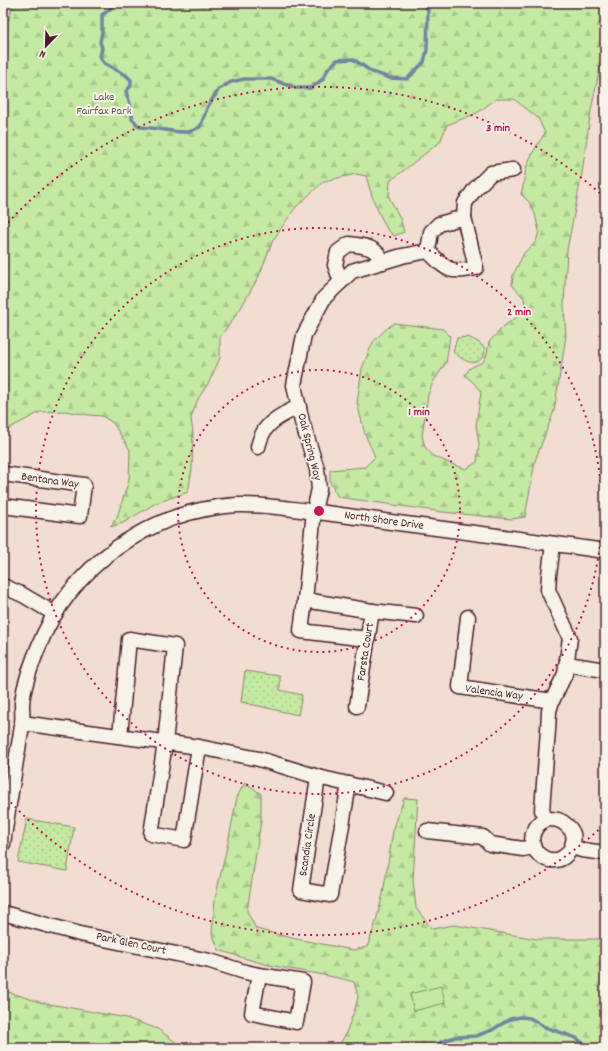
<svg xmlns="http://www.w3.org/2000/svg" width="608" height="1051" viewBox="0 0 608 1051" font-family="Dekko,sans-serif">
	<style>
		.grass { fill: url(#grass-dots); stroke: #868467 }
		.forest { fill: url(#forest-firs); stroke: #868467 }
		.pitch { fill: #c3e9a3; stroke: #868467 }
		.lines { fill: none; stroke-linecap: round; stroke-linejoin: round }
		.stream { stroke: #7683a1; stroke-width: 3.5 }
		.minor-casing { stroke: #4a1f2b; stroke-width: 17 }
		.minor { stroke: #f7f3e8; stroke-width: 14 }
		.ring { fill: none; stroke: #c2185b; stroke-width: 2; stroke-dasharray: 2 4 }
		.labels { text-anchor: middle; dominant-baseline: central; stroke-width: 4; stroke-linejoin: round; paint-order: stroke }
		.park-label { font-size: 12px; fill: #685249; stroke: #f7f3e8 }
		.street-label { font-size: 12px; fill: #4a1f2b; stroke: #f7f3e8 }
		.centre { fill: #c2185b; stroke: #f7f3e8; stroke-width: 2 }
		.ring-label { font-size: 12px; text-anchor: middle; font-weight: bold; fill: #c2185b; stroke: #f7f3e8; stroke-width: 4; stroke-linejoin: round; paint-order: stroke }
	</style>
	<defs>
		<pattern id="grass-dots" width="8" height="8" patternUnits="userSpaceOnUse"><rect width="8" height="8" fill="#c3e9a3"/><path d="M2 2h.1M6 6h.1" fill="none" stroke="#a9c78c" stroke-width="1.8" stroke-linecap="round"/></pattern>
		<pattern id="forest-firs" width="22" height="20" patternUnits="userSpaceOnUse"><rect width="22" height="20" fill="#c3e9a3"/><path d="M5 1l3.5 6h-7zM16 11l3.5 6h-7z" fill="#a9c78c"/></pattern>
	</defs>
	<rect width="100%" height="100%" fill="#f1ddd2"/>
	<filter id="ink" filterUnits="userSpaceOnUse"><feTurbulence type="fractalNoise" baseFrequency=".025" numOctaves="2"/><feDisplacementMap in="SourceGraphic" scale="8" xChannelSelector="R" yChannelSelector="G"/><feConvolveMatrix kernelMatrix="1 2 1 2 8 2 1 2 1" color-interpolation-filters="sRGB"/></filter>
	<g filter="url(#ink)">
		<g class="grass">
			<path d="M468,337l12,6 5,6 -1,7c-2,2 -4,4 -6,5 -8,5 -18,-4 -25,-9l4,-14z"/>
			<path d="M245,671l35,5v14l22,5 -4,20 -57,-13z"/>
			<path d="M27,819l47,8 -7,44 -49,-9z"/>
		</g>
		<g class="forest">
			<path d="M13,3h592v31l-3,24 -11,52 -9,63 -15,77 -3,55 2,31 -12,75 -19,50 -10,56 -14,2 -68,-7 -105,-15 -8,-15v-12l35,-3 10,-10 -10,-23 -8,-31 5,-35 11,-26 11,-11 10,-8 49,6 7,7 -4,27 -13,19 -5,13 -6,41 3,11 8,9 16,7 17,6 11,-7 2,-18 -3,-19 5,-33 -7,-9 -9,-8 5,-7 13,-6 4,-8 2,-12 15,-16 15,-11 6,-10 -1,-7 -12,-13 1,-10 11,-22 12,-11 3,-11 -4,-17 -6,-12 -8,-8c3,-9 3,-19 6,-28 4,-12 11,-22 18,-33l-7,-15 -24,-19h-18l-19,14 -30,12 -7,17 -50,39 -1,16 11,21 4,14 -10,4 -7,-7 -9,-18 -6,-15 -6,-20 -10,-2 -32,7 -29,27 -22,32 -14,36 -20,35 -19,26v21l-11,24 -11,17 -7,19 2,15 -1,36 -4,23 -32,11 -33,20 -13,4 7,-10 12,-37 1,-30 -17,-27 -11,-7 -13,-1 -24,-4 -25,1 -30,16 -7,7v-414l6,-1z"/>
			<path d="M245,782l16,12v27l-14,90 9,18 40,10 57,11 14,-3 8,-22 8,-31 10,-63 11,-33 14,1 -5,81 3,28 16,21 22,-4 83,14h68v109h-268c7,-7 19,-40 21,-51 0,-4 -3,-10 -4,-15 -28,-8 -57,-11 -85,-17 -17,-4 -34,-10 -50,-15l-7,-17 3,-34 14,-61 8,-41z"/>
			<path d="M3,990l36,12 87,16 32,11 24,18v1h-179z"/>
		</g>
		<path class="pitch" d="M441,986l4,17 -31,8 -4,-17z"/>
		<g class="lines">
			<g class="stream">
				<path d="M114,3l-4,6 -8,6v17l-2,10 2,6 -2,9 4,6 23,13 4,4v6l-5,5c3,11 7,17 6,28l8,8c15,0 33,6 48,5 4,-1 8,-3 12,-5l8,-21 11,-17 12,-7 13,-3h27l25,9h15l12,-9 5,-10 9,-9 16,-1 19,13 18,6 17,1 17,-17 3,-12 1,-40 -3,-7"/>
				<path d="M431,1048l10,-6 14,-5 21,-1 16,-6 18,-11 11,-2 9,1 15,9 31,11 13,10"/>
				<path d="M603,1048h2"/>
			</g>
			<g class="minor-casing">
				<g id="minor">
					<path d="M428,251c19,19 21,23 48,17l-12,-51"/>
					<path d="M341,282l-6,-17 3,-13 11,-8c15,2 27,2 34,18"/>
					<path d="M258,447c1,-4 2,-8 4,-12 6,-14 23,-22 37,-28"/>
					<path d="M3,474l81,11 -4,31 -77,-10"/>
					<path d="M3,586l20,9 32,19"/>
					<path d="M305,600l-4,31 66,8"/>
					<path d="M372,611l44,5"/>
					<path d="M468,617l-8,70 92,14"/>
					<path d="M567,664l38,6"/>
					<path d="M357,706l15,-95 -67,-11 9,-89 5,-22 -2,-20 -15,-47 -8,-37 10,-50 20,-37 28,-27 50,-15 26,-5 3,-19 8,-8 25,-7 1,-14 10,-14 16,-16 22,-3"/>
					<path d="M22,723l177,24 60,12 59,18 68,16"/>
					<path d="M120,736l9,-97 46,7 -10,97 -14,91 33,6 15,-93"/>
					<path d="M318,777l-17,113 29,5 19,-111"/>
					<path d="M545,819c4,0 9,0 13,1 6,2 13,8 15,14 2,6 -2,16 -6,20 -16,18 -48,-6 -29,-29 2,-2 5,-4 7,-6l-3,-9 6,-80 1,-19 3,-10 13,-27 5,-36 -22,-48 1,-15 4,-31"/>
					<path d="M427,831l56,6 7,7 33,5 11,-2"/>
					<path d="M3,844c3,-23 7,-46 11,-70 2,-16 6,-33 8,-49 1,-7 0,-14 0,-21 1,-16 10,-41 16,-56 32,-81 111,-138 199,-143 24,-1 47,3 71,6 30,3 60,8 90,12 69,9 138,18 207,28"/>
					<path d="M572,847l10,3 23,3"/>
					<path d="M3,913l77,21 130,27 35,11 14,3"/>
					<path d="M259,975l44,7 -7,40 -44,-9z"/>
				</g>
			</g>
			<use href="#minor" class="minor"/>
		</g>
	</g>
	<g class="ring">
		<circle cx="319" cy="511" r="141"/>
		<circle cx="319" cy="511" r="283"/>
		<path d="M603 826A424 424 0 0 1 4 795M4 227A424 424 0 0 1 603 196"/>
	</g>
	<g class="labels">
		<g class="park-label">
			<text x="104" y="97">Lake<tspan x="104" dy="14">Fairfax Park</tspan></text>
		</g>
		<g class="street-label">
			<text transform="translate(309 447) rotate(76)">Oak Spring Way</text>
			<text transform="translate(50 481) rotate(8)">Bentana Way</text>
			<text transform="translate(384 521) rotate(8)">North Shore Drive</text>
			<text transform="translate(366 652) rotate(-81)">Farsta Court</text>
			<text transform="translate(494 693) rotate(8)">Valencia Way</text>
			<text transform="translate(308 845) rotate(-82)">Scandia Circle</text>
			<text transform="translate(131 944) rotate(12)">Park Glen Court</text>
		</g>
	</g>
	<circle cx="319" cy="511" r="6" class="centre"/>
	<g class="ring-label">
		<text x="498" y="131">3 min</text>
		<text x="519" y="315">2 min</text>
		<text x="419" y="415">1 min</text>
	</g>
	<rect width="608" height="1051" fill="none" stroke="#f7f3e8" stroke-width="16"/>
	<rect x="8" y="8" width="592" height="1035" fill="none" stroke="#4a1f2b" stroke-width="1.5" filter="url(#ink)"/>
	<g transform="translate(46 46) rotate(203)" stroke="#f7f3e8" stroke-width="3" paint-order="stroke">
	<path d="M0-3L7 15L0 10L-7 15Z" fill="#4a1f2b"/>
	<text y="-6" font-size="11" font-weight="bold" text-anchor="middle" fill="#4a1f2b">N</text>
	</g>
</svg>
